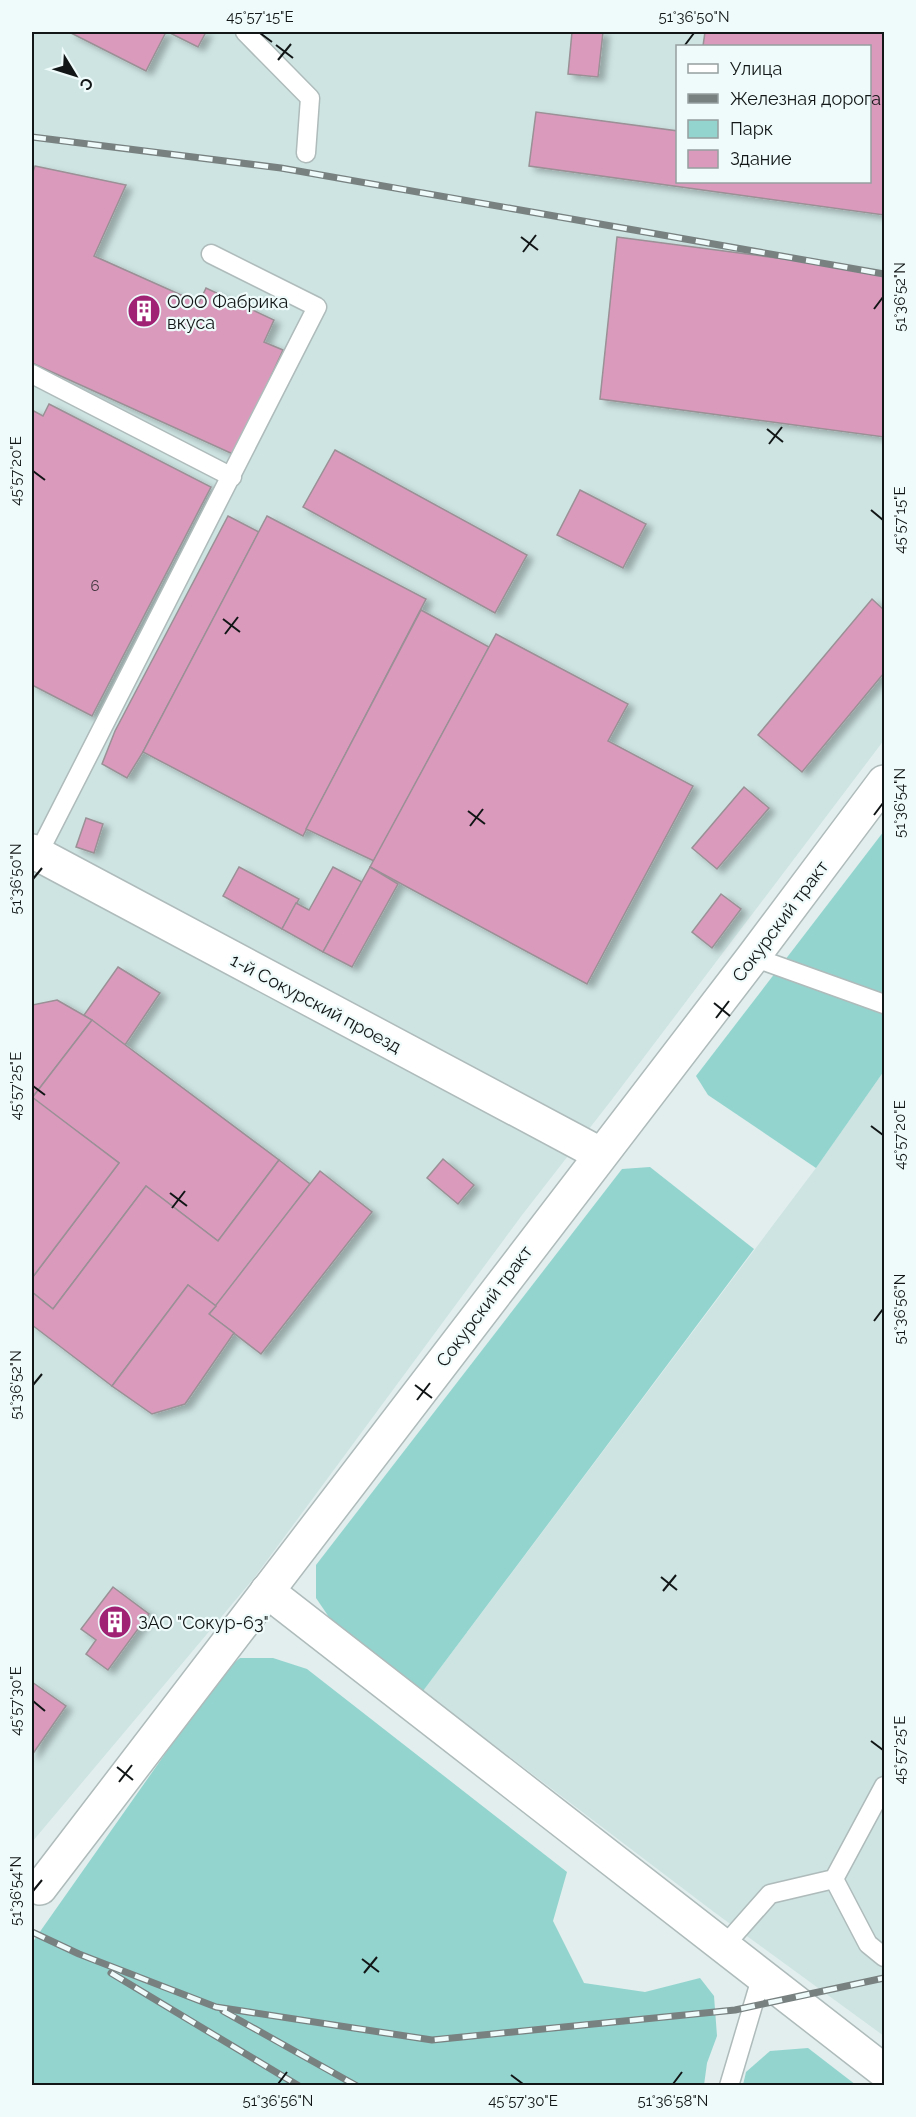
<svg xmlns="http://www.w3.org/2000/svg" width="916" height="2117" viewBox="0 0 916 2117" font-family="Raleway,sans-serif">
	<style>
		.built { fill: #cde4e2; fill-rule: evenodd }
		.green { fill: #93d4cf }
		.building { fill: #d99abc; stroke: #9a9095; stroke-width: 1.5; filter: url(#shadow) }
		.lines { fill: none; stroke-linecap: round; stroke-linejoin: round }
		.service-casing { stroke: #aebbba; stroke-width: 21 }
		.minor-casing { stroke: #aebbba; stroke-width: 36 }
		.tertiary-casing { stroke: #aebbba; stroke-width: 36 }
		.service { stroke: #fff; stroke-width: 18 }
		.minor { stroke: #fff; stroke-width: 33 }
		.tertiary { stroke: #fff; stroke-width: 33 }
		.rail-casing { stroke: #788180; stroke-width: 7 }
		.rail { stroke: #eefbfa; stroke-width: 4.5; stroke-dasharray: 14; stroke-linecap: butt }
		.ticks { fill: none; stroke: #121616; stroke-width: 2 }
		.labels { text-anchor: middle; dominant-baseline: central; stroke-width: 4.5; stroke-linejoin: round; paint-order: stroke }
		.number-label { font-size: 15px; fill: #443740 }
		.poi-label { font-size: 18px; fill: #121616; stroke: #eefbfa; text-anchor: start }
		.street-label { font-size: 18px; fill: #121616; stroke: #eefbfa }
		.neatline { fill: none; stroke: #121616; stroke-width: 2 }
		.ticks-label { font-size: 15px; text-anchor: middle; fill: #121616 }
	</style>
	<defs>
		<filter id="shadow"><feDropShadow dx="6" dy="4" stdDeviation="3" flood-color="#0004"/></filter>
	</defs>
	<rect width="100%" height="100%" fill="#e1eeed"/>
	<g class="built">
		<path d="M32,32h852v708l-271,358 -91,117 -268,363 -222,264zM678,46h192v136h-192z"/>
		<path d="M884,1071v965l-170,-124 -291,-221 393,-523z"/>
	</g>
	<g class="green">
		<path d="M884,831v240l-68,97 -108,-73 -12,-19z"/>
		<path d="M650,1167l104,82 -331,442 -90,-68 -17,-25v-33l306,-396z"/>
		<path d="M240,1658h33l34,11 260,203 -14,49 31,62 61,9 55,-14 14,18 3,40 -10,27 -3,22 -672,1v-143l190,-270z"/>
		<path d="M808,2048l48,37h-113l3,-13 24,-21z"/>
	</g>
	<g class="building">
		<path d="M69,32h97l-20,39z"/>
		<path d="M168,32h38l-8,15z"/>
		<path d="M572,32h31l-5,45 -30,-3z"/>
		<path d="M705,32h179v183l-355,-49 7,-54 142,19v51h192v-136h-167z"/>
		<path d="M35,166l91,19 -32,71 105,47 7,-15 68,32 -10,22 19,8 -48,105 -203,-92v-189z"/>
		<path d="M617,237l267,35v165l-284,-38z"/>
		<path d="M49,404l162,83 -119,229 -60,-31v-275l11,6z"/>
		<path d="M335,450l192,105 -32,58 -192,-106z"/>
		<path d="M580,490l66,34 -23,44 -66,-33z"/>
		<path d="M228,516l31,16 -116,220 -16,26 -25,-14 13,-33z"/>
		<path d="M267,516l159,83 -123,237 -160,-84z"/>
		<path d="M872,599l12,11v63l-82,99 -44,-37z"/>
		<path d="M421,610l68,37 -115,214 -68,-32z"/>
		<path d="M496,634l132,70 -20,37 85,45 -106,198 -217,-117z"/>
		<path d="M744,787l25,21 -52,61 -25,-21z"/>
		<path d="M86,818l17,6 -9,29 -18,-6z"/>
		<path d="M239,867l60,32 -17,30 -59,-33z"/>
		<path d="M333,867l29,15 -39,70 -41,-23 14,-26 13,7z"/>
		<path d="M370,867l28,17 -46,83 -29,-15z"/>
		<path d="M721,894l20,15 -29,39 -20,-16z"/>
		<path d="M118,967l42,26 -35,52 -41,-30z"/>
		<path d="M57,1000l35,20 -60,78v-93z"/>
		<path d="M92,1020l187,140 -61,81 -72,-55 -93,123 -21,-17v-14l87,-115 -87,-65z"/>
		<path d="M32,1097l87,66 -87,115z"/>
		<path d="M443,1159l31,26 -16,19 -31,-26z"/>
		<path d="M279,1160l31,24 -94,122 -28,-21 -76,101 -80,-61v-33l21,17 93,-123 72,55z"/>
		<path d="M320,1171l52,41 -111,142 -52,-40z"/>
		<path d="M188,1285l28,21 -7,8 25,19 -49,71 -33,10 -40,-28z"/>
		<path d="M113,1587l36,27 -41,56 -22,-16 10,-14 -15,-11z"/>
		<path d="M32,1682l34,24 -34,49z"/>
	</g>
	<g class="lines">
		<g class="service-casing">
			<g id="service">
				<path d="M245,32l65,66 -4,55"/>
				<path d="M32,374l200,103"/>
				<path d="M38,854l279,-547 -106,-53"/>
				<path d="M753,957l131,47"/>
				<path d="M834,1879l34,65 16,13"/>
				<path d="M724,1946l46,-52 64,-15 50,-93"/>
				<path d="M729,2086l33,-111"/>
			</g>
		</g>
		<g class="minor-casing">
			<g id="minor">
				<path d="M32,851l568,303"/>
				<path d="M267,1591l617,480"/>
			</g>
		</g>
		<g class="tertiary-casing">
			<path id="tertiary" d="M40,1888l713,-931 131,-175"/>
		</g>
		<use href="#service" class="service"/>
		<use href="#minor" class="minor"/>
		<use href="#tertiary" class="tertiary"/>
		<g class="rail-casing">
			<g id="rail">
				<path d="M32,137l249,31 603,106"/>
				<path d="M32,1932l47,22 137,53 216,33 303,-30 149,-32"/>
				<path d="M111,1973l188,113"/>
				<path d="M223,2011l134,75"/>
			</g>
		</g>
		<use href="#rail" class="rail"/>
	</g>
	<path class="ticks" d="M260,33l12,9M276,45l17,13M685,45l9,-12M278,60l13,-16M521,237l17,13M523,252l13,-17M874,309l9,-12M767,429l16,13M769,444l13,-17M33,471l12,9M871,510l12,10M223,619l17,13M225,634l13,-17M468,811l17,13M874,815l9,-12M470,826l13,-17M33,879l9,-11M714,1003l16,13M716,1018l13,-17M33,1086l12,9M871,1126l12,9M170,1193l17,13M172,1208l13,-17M874,1321l9,-12M33,1385l9,-11M415,1385l17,13M417,1400l13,-17M661,1577l16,13M663,1591l13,-16M33,1701l12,10M871,1741l12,9M117,1767l16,13M119,1782l13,-17M33,1891l9,-11M362,1959l17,13M364,1973l13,-16M511,2075l12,9M278,2084l9,-12M673,2084l9,-12"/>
	<defs>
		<g id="building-disc" transform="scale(1.725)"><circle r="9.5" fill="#a02275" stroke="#eefbfa"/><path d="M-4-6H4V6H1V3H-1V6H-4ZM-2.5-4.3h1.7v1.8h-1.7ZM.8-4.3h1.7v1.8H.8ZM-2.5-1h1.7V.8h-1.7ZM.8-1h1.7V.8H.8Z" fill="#fff"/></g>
	</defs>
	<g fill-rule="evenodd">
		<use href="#building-disc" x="144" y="311"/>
		<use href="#building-disc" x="115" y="1622"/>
	</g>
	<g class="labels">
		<g class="number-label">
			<text x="95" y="586">6</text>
		</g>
		<g class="poi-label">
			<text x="167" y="301">ООО Фабрика<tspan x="167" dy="21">вкуса</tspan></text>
			<text x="138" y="1622">ЗАО "Сокур-63"</text>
		</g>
		<g class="street-label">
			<text transform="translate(780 921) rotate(-53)">Сокурский тракт</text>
			<text transform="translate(316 1003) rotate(28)">1-й Сокурский проезд</text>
			<text transform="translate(484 1306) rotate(-53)">Сокурский тракт</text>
		</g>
	</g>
	<rect width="916" height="2117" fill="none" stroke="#eefbfa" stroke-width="66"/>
	<rect x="676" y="45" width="195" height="138" fill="#eefbfa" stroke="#969f9f" stroke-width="1.5"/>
	<rect x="688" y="64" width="30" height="9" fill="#ffffff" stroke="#969f9f" stroke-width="1.5"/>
	<text x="730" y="75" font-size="18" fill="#121616">Улица</text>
	<rect x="688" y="94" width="30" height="9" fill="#788180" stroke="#969f9f" stroke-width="1.5"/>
	<text x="730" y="105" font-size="18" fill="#121616">Железная дорога</text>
	<rect x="688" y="120" width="30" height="18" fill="#93d4cf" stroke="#969f9f" stroke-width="1.5"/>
	<text x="730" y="135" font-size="18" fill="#121616">Парк</text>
	<rect x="688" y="150" width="30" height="18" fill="#d99abc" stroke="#969f9f" stroke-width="1.5"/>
	<text x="730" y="165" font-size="18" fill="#121616">Здание</text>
	<g transform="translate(75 75) rotate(128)" stroke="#eefbfa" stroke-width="4.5" paint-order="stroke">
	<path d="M0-4.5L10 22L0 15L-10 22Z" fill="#121616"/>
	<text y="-9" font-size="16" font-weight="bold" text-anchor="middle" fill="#121616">С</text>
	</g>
	<rect x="33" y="33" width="850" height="2051" class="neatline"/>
	<g class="ticks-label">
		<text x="260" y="22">45°57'15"E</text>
		<text x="694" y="22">51°36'50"N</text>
		<text transform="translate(900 297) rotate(-90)" y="5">51°36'52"N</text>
		<text transform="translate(16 471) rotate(-90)" y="5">45°57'20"E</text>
		<text transform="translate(900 520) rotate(-90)" y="5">45°57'15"E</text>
		<text transform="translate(900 803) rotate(-90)" y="5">51°36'54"N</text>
		<text transform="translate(16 879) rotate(-90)" y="5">51°36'50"N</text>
		<text transform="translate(16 1086) rotate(-90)" y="5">45°57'25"E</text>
		<text transform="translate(900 1135) rotate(-90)" y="5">45°57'20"E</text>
		<text transform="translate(900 1309) rotate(-90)" y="5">51°36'56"N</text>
		<text transform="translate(16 1385) rotate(-90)" y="5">51°36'52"N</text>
		<text transform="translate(16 1701) rotate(-90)" y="5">45°57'30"E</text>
		<text transform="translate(900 1750) rotate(-90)" y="5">45°57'25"E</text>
		<text transform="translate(16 1891) rotate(-90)" y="5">51°36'54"N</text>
		<text x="278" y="2106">51°36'56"N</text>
		<text x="523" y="2106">45°57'30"E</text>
		<text x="673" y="2106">51°36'58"N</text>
	</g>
</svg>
